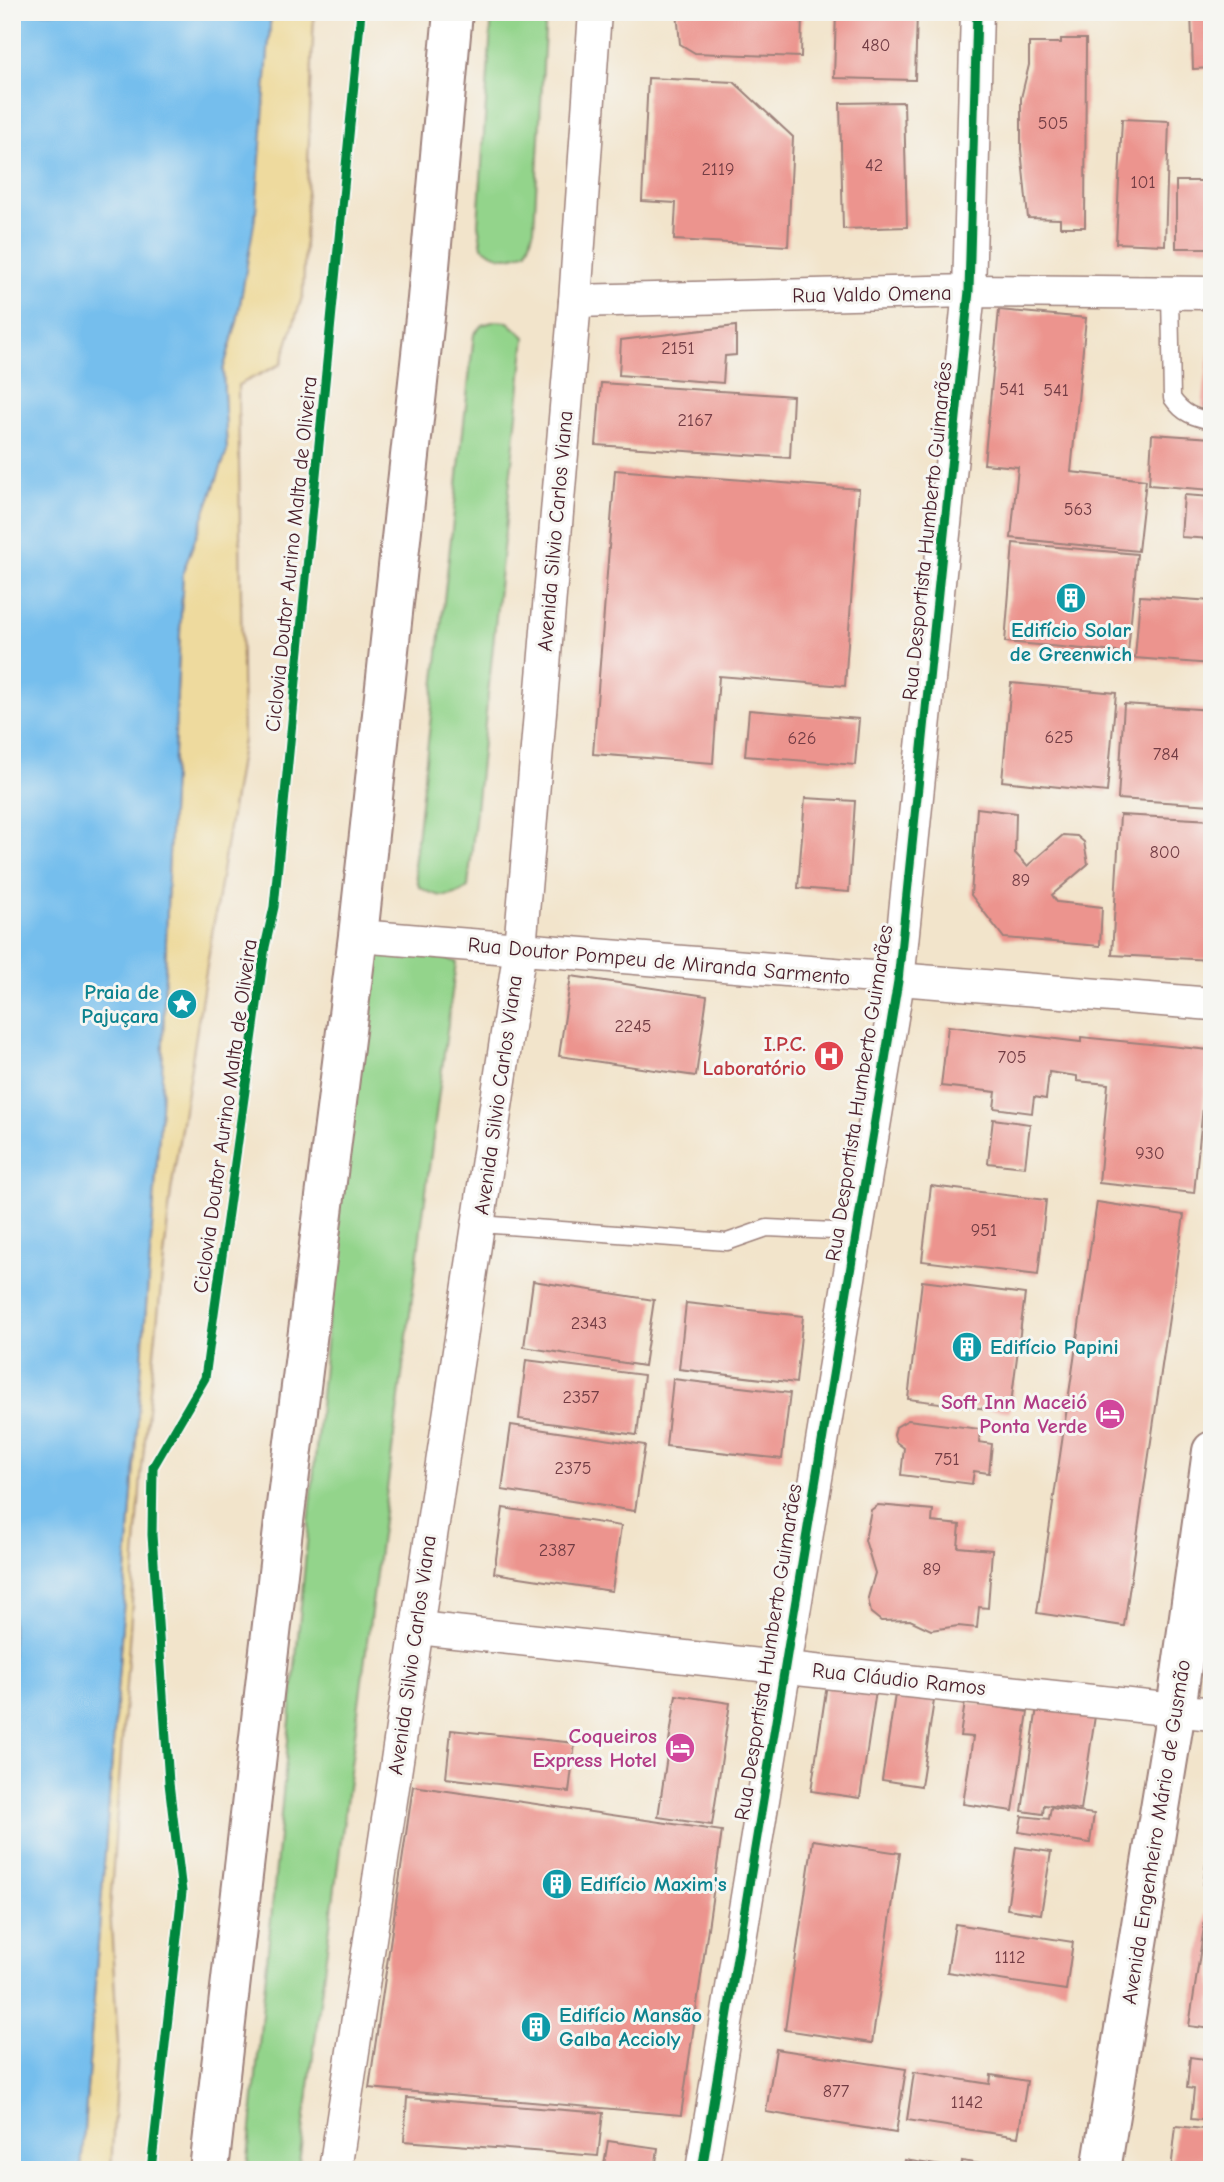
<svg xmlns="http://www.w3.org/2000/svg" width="1224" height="2182" viewBox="0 0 1224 2182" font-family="'Comic Neue',sans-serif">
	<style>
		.green { fill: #93d48b; stroke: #6e7a5b; stroke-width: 2 }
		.sand { fill: #eeda9e; stroke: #9c7c64; stroke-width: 2 }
		.water { fill: #74beed; stroke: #5f6e8c; stroke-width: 2 }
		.building { fill: #ec948e }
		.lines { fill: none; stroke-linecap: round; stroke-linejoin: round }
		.lane-casing { stroke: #9e827b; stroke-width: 19 }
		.street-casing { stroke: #9e827b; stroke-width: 35 }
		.secondary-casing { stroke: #9e827b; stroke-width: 42 }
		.primary-casing { stroke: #9e827b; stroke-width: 42 }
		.lane { stroke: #fff; stroke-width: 16 }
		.street { stroke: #fff; stroke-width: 32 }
		.secondary { stroke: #fff; stroke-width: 38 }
		.primary { stroke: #fff; stroke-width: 38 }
		.cycleway-casing { stroke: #f6f6f2; stroke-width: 13 }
		.cycleway { stroke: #00873e; stroke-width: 9 }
		.labels { text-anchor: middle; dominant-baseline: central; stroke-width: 6; stroke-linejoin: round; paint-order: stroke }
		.number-label { font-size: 18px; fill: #723c44 }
		.street-label { font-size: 21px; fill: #4a1f2b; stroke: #f6f6f2 }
		.culture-label { font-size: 21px; font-weight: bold; fill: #0d838f; stroke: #f6f6f2; text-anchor: start }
		.health-label { font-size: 21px; font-weight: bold; fill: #be3a42; stroke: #f6f6f2; text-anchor: end }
		.hotel-label { font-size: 21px; font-weight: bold; fill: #b23c85; stroke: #f6f6f2; text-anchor: end }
	</style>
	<rect width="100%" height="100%" fill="#f6f6f2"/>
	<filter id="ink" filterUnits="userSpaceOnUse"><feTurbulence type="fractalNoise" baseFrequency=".0143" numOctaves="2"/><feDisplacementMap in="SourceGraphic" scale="14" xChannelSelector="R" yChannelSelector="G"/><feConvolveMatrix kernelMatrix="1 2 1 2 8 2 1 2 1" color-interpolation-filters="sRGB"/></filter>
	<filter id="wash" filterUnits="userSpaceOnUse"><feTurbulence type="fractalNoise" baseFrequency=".00686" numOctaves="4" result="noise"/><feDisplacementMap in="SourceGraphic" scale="28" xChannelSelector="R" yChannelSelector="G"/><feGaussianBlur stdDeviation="1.57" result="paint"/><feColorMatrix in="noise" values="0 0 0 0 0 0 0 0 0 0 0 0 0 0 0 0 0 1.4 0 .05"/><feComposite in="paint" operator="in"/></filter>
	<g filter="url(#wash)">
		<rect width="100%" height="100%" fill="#f2e4cb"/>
		<g class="green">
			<path d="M492,12h54l-12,217 -7,22c-19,9 -28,8 -45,-4l-4,-23z"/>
			<path d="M496,321l12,1 17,15 -57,550c-18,13 -30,11 -49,0l-5,-21 60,-532 8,-9z"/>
			<path d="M375,954l65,3 16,5 -158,1208h-51l115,-1203z"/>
		</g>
		<path class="sand" d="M271,12h43l-11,282 -22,70 -43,21 5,355 -72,451 -30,286 -31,431 8,137 -7,125h-30l80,-1061 7,-233 15,-304 44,-121 -4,-81 14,-48 18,-110z"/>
		<path class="water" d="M12,12h259l-15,200 -19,110 -14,48 4,81 -44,121 -15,304 -7,232 -80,1062h-69z"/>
		<g id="blocks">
			<g class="building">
				<path d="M677,12h125l-1,45 -106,-4 -15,-9z"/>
				<path d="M836,12h81l-2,68 -81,-2z"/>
				<path d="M1191,12h21v56l-19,1z"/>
				<path d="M1061,39h25l-1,188h-25v-8l-32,-1 -7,-69v-51l8,-33v-22h32z"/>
				<path d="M648,78l86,4 59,55 -5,109 -114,-6 2,-37 -34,-2z"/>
				<path d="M904,102l3,125 -64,2 -3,-126z"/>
				<path d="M1122,119l47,2 -4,124 -49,-2z"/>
				<rect x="1176" y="181" width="36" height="67"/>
				<path d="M999,310l87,8 -15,154 75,8 -8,71 -127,-13 7,-71 -34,-3z"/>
				<path d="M736,326v29l-11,1 -2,27 -104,-8 2,-35z"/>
				<path d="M1209,351l3,1v57l-10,-1z"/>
				<path d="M601,383l192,13 -3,62 -194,-13z"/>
				<path d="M1152,434l60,4v52l-63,-5z"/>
				<path d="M615,470l244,19 -14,197 -126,-10 -6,87 -120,-9z"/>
				<path d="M1184,495l28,2v42l-31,-2z"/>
				<path d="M1013,543l124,11 -9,99 -123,-11z"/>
				<path d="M1140,596l72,5v63l-77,-6z"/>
				<path d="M1011,683l105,10 -9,99 -105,-11z"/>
				<path d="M1124,704l88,6v95l-94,-6z"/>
				<path d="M749,710l110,9 -4,46 -110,-9z"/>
				<path d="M805,798l50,3 -6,91 -51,-4z"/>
				<path d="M977,808l39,5 -1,40 12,13 36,-31 14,1 7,6 4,22 -36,31 5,7 45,5 -2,39 -96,-8 -33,-43z"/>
				<path d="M1120,815l92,5v140l-100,-5z"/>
				<path d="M571,976l136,20 -11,80 -137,-20z"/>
				<path d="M948,1026l133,16v-5l128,13 -15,143 -95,-10 9,-99 -31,-3v-5l-28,-4 -3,27 -12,-2 -2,16 -38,-5 2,-16 -55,-6z"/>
				<path d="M993,1119l37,5 -5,43 -37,-4z"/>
				<path d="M931,1186l115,14 -8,75 -116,-14z"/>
				<path d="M1097,1202l87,13 -60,411 -87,-13z"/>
				<path d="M533,1281l121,19 -10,66 -120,-19z"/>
				<path d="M922,1281l103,13 -15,118 -102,-13z"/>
				<path d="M686,1303l117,13 -7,67 -117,-14z"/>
				<path d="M526,1360l118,15 -7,60 -118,-16z"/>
				<path d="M673,1379l117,14 -8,66 -116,-13z"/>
				<path d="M908,1420l72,9 -1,13 13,2 -3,29 -15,-2 -2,13 -71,-9 3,-27 -8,-6 -2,-7 2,-8z"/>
				<path d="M511,1425l134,20 -10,66 -133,-21z"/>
				<path d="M878,1505l55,5 -1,12 28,3 -2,22 34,3 -4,58 -9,-1 -2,21 -19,-2 -27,4 -21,-10 -29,1 -10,-8 -3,-15 7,-25 -10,-33 6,-30z"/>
				<path d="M503,1508l118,18 -9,65 -118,-18z"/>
				<path d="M828,1677l49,7 -17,114 -49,-7z"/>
				<path d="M896,1688l39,6 -14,92 -39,-6z"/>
				<path d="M676,1695l54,8 -18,122 -54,-8z"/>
				<path d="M965,1702l63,10 -15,99 -50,-7 10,-67 -13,-1z"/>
				<path d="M1037,1707l58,9 -14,94 -37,-5 -1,9 -21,-3z"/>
				<path d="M451,1730l124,13 -6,49 -123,-14z"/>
				<path d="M413,1786l309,45 -41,284 -312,-27z"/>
				<path d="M1051,1808l43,6 -4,29 -71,-11 3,-16 27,3z"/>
				<path d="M1210,1829h2v60l-9,-1z"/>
				<path d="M813,1840l87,13 -28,190 -87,-13z"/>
				<path d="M1016,1847l35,5 -10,62 -34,-5z"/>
				<path d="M1206,1914h6v115l-23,-3z"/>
				<path d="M955,1924l118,18 -7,48 -119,-18z"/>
				<path d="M776,2049l130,20 -10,64 -130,-21z"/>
				<path d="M1190,2057l22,3v61l-21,-2 3,-30 -7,-1z"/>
				<path d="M914,2072l76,12 1,-9 36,6 -9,56 -111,-17z"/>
				<path d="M407,2098l196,15 -5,43 -194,-15z"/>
				<path d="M1176,2126l36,4v40h-41z"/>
				<path d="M608,2141l50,7 -3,22h-52z"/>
				<path d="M905,2160l49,8v2h-51z"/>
				<path d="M962,2161l43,7v2h-44z"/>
			</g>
		</g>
	</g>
	<g filter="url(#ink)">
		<use href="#blocks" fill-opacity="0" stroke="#9e827b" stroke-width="2"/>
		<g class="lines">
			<g class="lane-casing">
				<g id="lane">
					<path d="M1170,294l2,104c11,16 21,19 40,23"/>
					<path d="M479,1224l248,18 40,-14 89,4"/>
				</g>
			</g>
			<g class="street-casing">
				<g id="street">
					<path d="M575,301l394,-10 243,2"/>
					<path d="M358,936l854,68"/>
					<path d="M418,1628l794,86"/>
					<path d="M335,2170l185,-1222 55,-647 20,-289"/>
					<path d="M702,2170l196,-1189 71,-690 8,-279"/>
				</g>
			</g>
			<g class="secondary-casing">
				<path id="secondary" d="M1101,2170l75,-460 36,-259"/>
			</g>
			<g class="primary-casing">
				<path id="primary" d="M209,2170l75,-649 74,-585 69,-637 26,-287"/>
			</g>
			<use href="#lane" class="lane"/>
			<use href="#street" class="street"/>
			<use href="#secondary" class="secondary"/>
			<use href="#primary" class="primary"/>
			<g class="cycleway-casing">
				<g id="cycleway">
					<path d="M151,2170l31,-278 -13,-109 -17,-248 1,-68 52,-89 60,-431 9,-40 87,-895"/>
					<path d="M702,2170l196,-1189 71,-690 8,-279"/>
				</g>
			</g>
			<use href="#cycleway" class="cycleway"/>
		</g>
	</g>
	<defs>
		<g id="building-disc" transform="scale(1.575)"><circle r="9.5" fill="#0f9aa8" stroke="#f6f6f2"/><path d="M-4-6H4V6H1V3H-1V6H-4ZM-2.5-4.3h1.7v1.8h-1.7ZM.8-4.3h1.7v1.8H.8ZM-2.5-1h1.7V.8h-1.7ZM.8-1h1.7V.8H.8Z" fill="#fff"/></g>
		<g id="sight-disc" transform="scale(1.575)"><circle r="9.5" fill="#0f9aa8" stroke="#f6f6f2"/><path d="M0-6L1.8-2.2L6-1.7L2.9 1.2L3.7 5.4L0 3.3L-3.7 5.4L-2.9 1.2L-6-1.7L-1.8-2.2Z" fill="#fff"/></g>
		<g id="hospital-disc" transform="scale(1.575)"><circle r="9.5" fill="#e0444e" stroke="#f6f6f2"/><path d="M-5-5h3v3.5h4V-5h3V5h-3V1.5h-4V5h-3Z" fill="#fff"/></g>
		<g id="hotel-disc" transform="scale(1.575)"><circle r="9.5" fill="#d1479c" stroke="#f6f6f2"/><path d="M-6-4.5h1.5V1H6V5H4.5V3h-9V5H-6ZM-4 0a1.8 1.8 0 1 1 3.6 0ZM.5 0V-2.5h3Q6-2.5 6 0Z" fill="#fff"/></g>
	</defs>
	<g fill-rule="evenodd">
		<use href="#building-disc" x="1071" y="598"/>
		<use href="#sight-disc" x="182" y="1004"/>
		<use href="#hospital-disc" x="829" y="1056"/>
		<use href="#building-disc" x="967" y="1347"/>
		<use href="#hotel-disc" x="1110" y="1414"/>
		<use href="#hotel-disc" x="680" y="1748"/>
		<use href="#building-disc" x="557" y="1884"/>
		<use href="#building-disc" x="536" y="2027"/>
	</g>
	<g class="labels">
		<g class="number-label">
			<text x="876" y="45">480</text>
			<text x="1053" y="123">505</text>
			<text x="874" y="165">42</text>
			<text x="718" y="169">2119</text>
			<text x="1143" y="182">101</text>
			<text x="678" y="348">2151</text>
			<text x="1012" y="389">541</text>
			<text x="1056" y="390">541</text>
			<text x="695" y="420">2167</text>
			<text x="1078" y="509">563</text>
			<text x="1059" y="737">625</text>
			<text x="802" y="738">626</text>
			<text x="1166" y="754">784</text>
			<text x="1165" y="852">800</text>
			<text x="1021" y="880">89</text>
			<text x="633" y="1026">2245</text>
			<text x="1012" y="1057">705</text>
			<text x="1150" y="1153">930</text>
			<text x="984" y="1230">951</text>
			<text x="589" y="1323">2343</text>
			<text x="581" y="1397">2357</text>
			<text x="947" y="1459">751</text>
			<text x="573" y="1468">2375</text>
			<text x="557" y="1550">2387</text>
			<text x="932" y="1569">89</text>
			<text x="1010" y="1957">1112</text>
			<text x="836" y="2091">877</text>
			<text x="967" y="2102">1142</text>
		</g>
		<g class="street-label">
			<text transform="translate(872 294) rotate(-1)">Rua Valdo Omena</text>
			<text transform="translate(555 531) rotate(-85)">Avenida Silvio Carlos Viana</text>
			<text transform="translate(927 531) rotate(-84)">Rua Desportista Humberto Guimarães</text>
			<text transform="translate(291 554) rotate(-84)">Ciclovia Doutor Aurino Malta de Oliveira</text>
			<text transform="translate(659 961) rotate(5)">Rua Doutor Pompeu de Miranda Sarmento</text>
			<text transform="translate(859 1093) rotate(-81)">Rua Desportista Humberto Guimarães</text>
			<text transform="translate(498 1095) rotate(-82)">Avenida Silvio Carlos Viana</text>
			<text transform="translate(225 1116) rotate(-82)">Ciclovia Doutor Aurino Malta de Oliveira</text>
			<text transform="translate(768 1652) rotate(-81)">Rua Desportista Humberto Guimarães</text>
			<text transform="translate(412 1655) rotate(-82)">Avenida Silvio Carlos Viana</text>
			<text transform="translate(899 1679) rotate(6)">Rua Cláudio Ramos</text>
			<text transform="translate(1156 1832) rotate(-81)">Avenida Engenheiro Mário de Gusmão</text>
		</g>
		<g class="culture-label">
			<text x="1071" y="630" text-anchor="middle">Edifício Solar<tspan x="1071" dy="24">de Greenwich</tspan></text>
			<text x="159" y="992" text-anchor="end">Praia de<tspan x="159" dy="24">Pajuçara</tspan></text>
			<text x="990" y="1347">Edifício Papini</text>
			<text x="580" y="1884">Edifício Maxim's</text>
			<text x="559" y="2015">Edifício Mansão<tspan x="559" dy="24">Galba Accioly</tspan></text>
		</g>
		<g class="health-label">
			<text x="806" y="1044">I.P.C.<tspan x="806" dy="24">Laboratório</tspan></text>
		</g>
		<g class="hotel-label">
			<text x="1087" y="1402">Soft Inn Maceió<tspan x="1087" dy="24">Ponta Verde</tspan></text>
			<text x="657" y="1736">Coqueiros<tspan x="657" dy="24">Express Hotel</tspan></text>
		</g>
	</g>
	<rect width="1224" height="2182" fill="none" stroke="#f6f6f2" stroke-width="42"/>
</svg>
